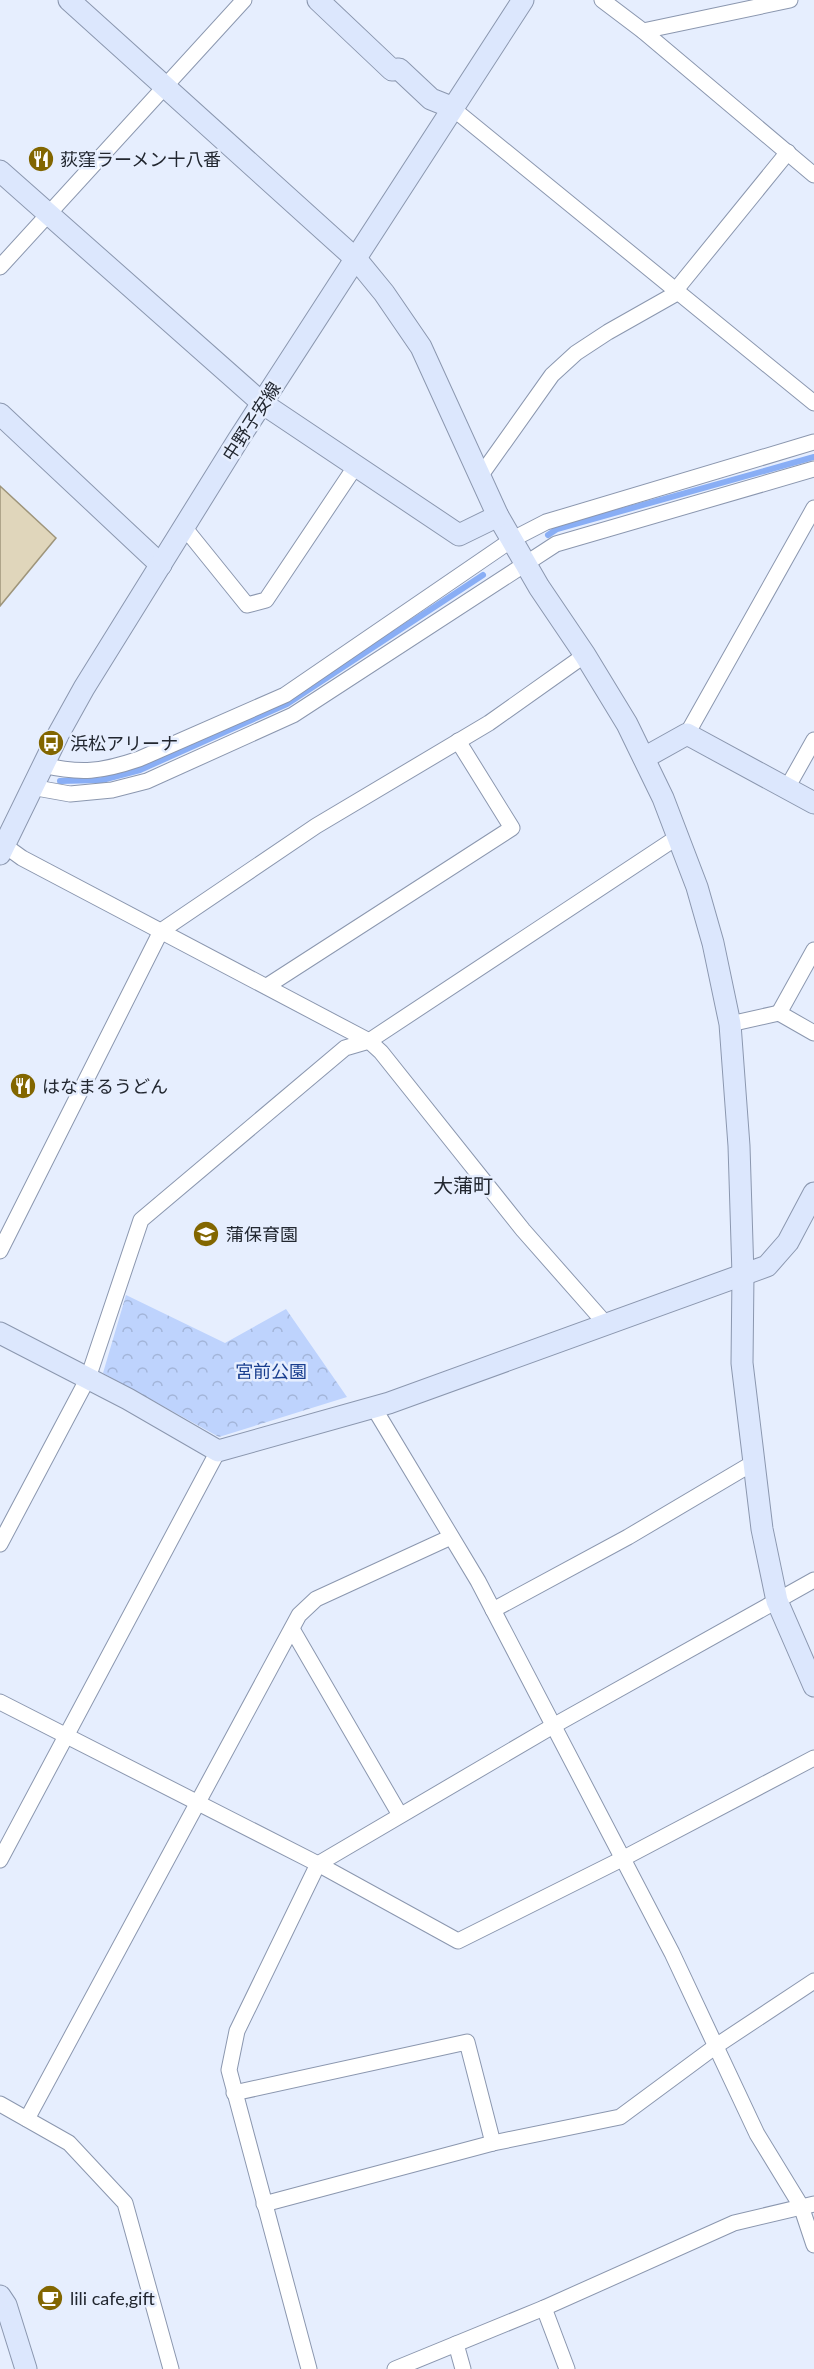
<svg xmlns="http://www.w3.org/2000/svg" width="814" height="2369" viewBox="0 0 814 2369" font-family="Lato,'Noto Sans JP',sans-serif">
	<style>
		.park { fill: url(#park-crowns) }
		.lines { fill: none; stroke-linecap: round; stroke-linejoin: round }
		.stream { stroke: #89aef5; stroke-width: 6 }
		.building { fill: #e0d6bb; stroke: #9e957b; stroke-width: 1.5 }
		.street-casing { stroke: #8b97af; stroke-width: 17 }
		.secondary-casing { stroke: #8b97af; stroke-width: 23 }
		.street { stroke: #fff; stroke-width: 15 }
		.secondary { stroke: #dce7fd; stroke-width: 21 }
		.labels { text-anchor: middle; dominant-baseline: central; stroke-width: 5; stroke-linejoin: round; paint-order: stroke }
		.poi-label { font-size: 18px; fill: #222730; stroke: #e6eefe; text-anchor: start }
		.street-label { font-size: 18px; fill: #222730; stroke: #e6eefe }
		.park-label { font-size: 18px; fill: #193e8f; stroke: #e6eefe }
		.neighbourhood-label { font-size: 20px; fill: #222730; stroke: #e6eefe }
	</style>
	<defs>
		<pattern id="park-crowns" width="20" height="18" patternUnits="userSpaceOnUse" patternTransform="scale(1.5)"><rect width="20" height="18" fill="#bed3fd"/><path d="M2 6a3 3 0 1 1 6 0M12 15a3 3 0 1 1 6 0" fill="none" stroke="#a3b5d9"/></pattern>
	</defs>
	<rect width="100%" height="100%" fill="#e6eefe"/>
	<path class="park" d="M126,1295l99,48 61,-34 61,88 -128,40 -116,-64z"/>
	<g class="lines">
		<g class="stream">
			<path d="M548,535l9,-6 257,-72"/>
			<path d="M60,781l42,-1 38,-10 147,-66 196,-129"/>
		</g>
	</g>
	<path class="building" d="M0,486l56,52 -56,68z"/>
	<g class="lines">
		<g class="street-casing">
			<g id="street">
				<path d="M602,0l41,31 171,144"/>
				<path d="M643,31l147,-31"/>
				<path d="M451,107l363,296"/>
				<path d="M0,267l244,-267"/>
				<path d="M675,291l113,-139"/>
				<path d="M481,475l71,-100 24,-22 32,-21 69,-39"/>
				<path d="M184,527l63,78 19,-5 89,-133"/>
				<path d="M687,734l127,-226"/>
				<path d="M42,765c39,9 59,7 97,-6l146,-64 228,-156 33,-17 268,-80"/>
				<path d="M31,787l39,7 42,-4 35,-9 146,-66 263,-171 258,-75"/>
				<path d="M787,788l27,-48"/>
				<path d="M4,845l18,13 347,183 12,11 142,178 82,93"/>
				<path d="M267,986l245,-158 -54,-87"/>
				<path d="M779,1013l35,-63"/>
				<path d="M730,1024l49,-11 35,20"/>
				<path d="M0,1251l161,-320 155,-105 173,-103 96,-68"/>
				<path d="M374,1408l104,173 194,372 85,181 44,72 13,39"/>
				<path d="M0,1544l88,-166 53,-158 204,-172 24,-7 310,-205"/>
				<path d="M493,1610l135,-73 125,-74"/>
				<path d="M292,1629l108,186"/>
				<path d="M0,1702l318,162 140,77 164,-82 192,-101"/>
				<path d="M0,1860l218,-409"/>
				<path d="M234,2093l233,-51 26,101"/>
				<path d="M0,2104l69,39 56,60 46,166"/>
				<path d="M27,2119l272,-504 17,-16 135,-62"/>
				<path d="M264,2204l229,-61 127,-26 96,-71 98,-65"/>
				<path d="M544,2308l23,61"/>
				<path d="M456,2344l7,25"/>
				<path d="M309,2369l-80,-299 8,-39 81,-167 235,-138 261,-146"/>
				<path d="M395,2369l149,-61 190,-85 80,-19"/>
			</g>
		</g>
		<g class="secondary-casing">
			<g id="secondary">
				<path d="M69,0l288,260 27,33 37,54 77,169 41,71 46,68 42,69 36,74 34,89 16,56 17,81 9,122 4,129 -1,88 20,166 15,72 37,85"/>
				<path d="M318,0l74,70 7,-1 32,30 20,8"/>
				<path d="M0,171l262,232 197,132 39,-19"/>
				<path d="M0,414l161,151"/>
				<path d="M644,758l43,-24 127,69"/>
				<path d="M0,854l59,-121 25,-45 154,-248 285,-440"/>
				<path d="M0,1333l128,66 90,52 171,-48 378,-137 21,-24 26,-49"/>
				<path d="M0,2296l6,9 20,64"/>
			</g>
		</g>
		<use href="#street" class="street"/>
		<use href="#secondary" class="secondary"/>
	</g>
	<defs>
		<g id="restaurant-disc" transform="scale(1.35)"><circle r="9.5" fill="#826600" stroke="#e6eefe"/><path d="M-5-6h1v4h1v-4h1v4h1v-4h1v5L-1.5 .5V6h-2V.5L-5-1ZM5-6V6H3V1.5H1.5Q1.5-4 5-6Z" fill="#fff"/></g>
		<g id="bus-disc" transform="scale(1.35)"><circle r="9.5" fill="#826600" stroke="#e6eefe"/><path d="M-5-6H5V4H4V6H2V4H-2V6H-4V4H-5ZM-3.5-4V0h7V-4ZM-3.5 1.2v1.5H-2V1.2ZM2 1.2v1.5H3.5V1.2Z" fill="#fff"/></g>
		<g id="school-disc" transform="scale(1.35)"><circle r="9.5" fill="#826600" stroke="#e6eefe"/><path d="M0-5L7-2L0 1L-7-2ZM-4 1L0 2.5L4 1V4Q0 6-4 4Z" fill="#fff"/></g>
		<g id="cafe-disc" transform="scale(1.35)"><circle r="9.5" fill="#826600" stroke="#e6eefe"/><path d="M-5.5-4.5H6V0H3Q3 3.5 0 3.5H-2.5Q-5.5 3.5-5.5 0ZM3-3.2v2h1.7v-2ZM-6 4.5H4V6H-6Z" fill="#fff"/></g>
	</defs>
	<g fill-rule="evenodd">
		<use href="#restaurant-disc" x="41" y="159"/>
		<use href="#bus-disc" x="51" y="743"/>
		<use href="#restaurant-disc" x="23" y="1086"/>
		<use href="#school-disc" x="206" y="1234"/>
		<use href="#cafe-disc" x="50" y="2298"/>
	</g>
	<g class="labels">
		<g class="poi-label">
			<text x="60" y="159">荻窪ラーメン十八番</text>
			<text x="70" y="743">浜松アリーナ</text>
			<text x="42" y="1086">はなまるうどん</text>
			<text x="226" y="1234">蒲保育園</text>
			<text x="70" y="2298">lili cafe,gift</text>
		</g>
		<g class="street-label">
			<text transform="translate(251 421) rotate(-57)">中野子安線</text>
		</g>
		<g class="park-label">
			<text x="271" y="1371">宮前公園</text>
		</g>
		<g class="neighbourhood-label">
			<text x="463" y="1185">大蒲町</text>
		</g>
	</g>
</svg>
